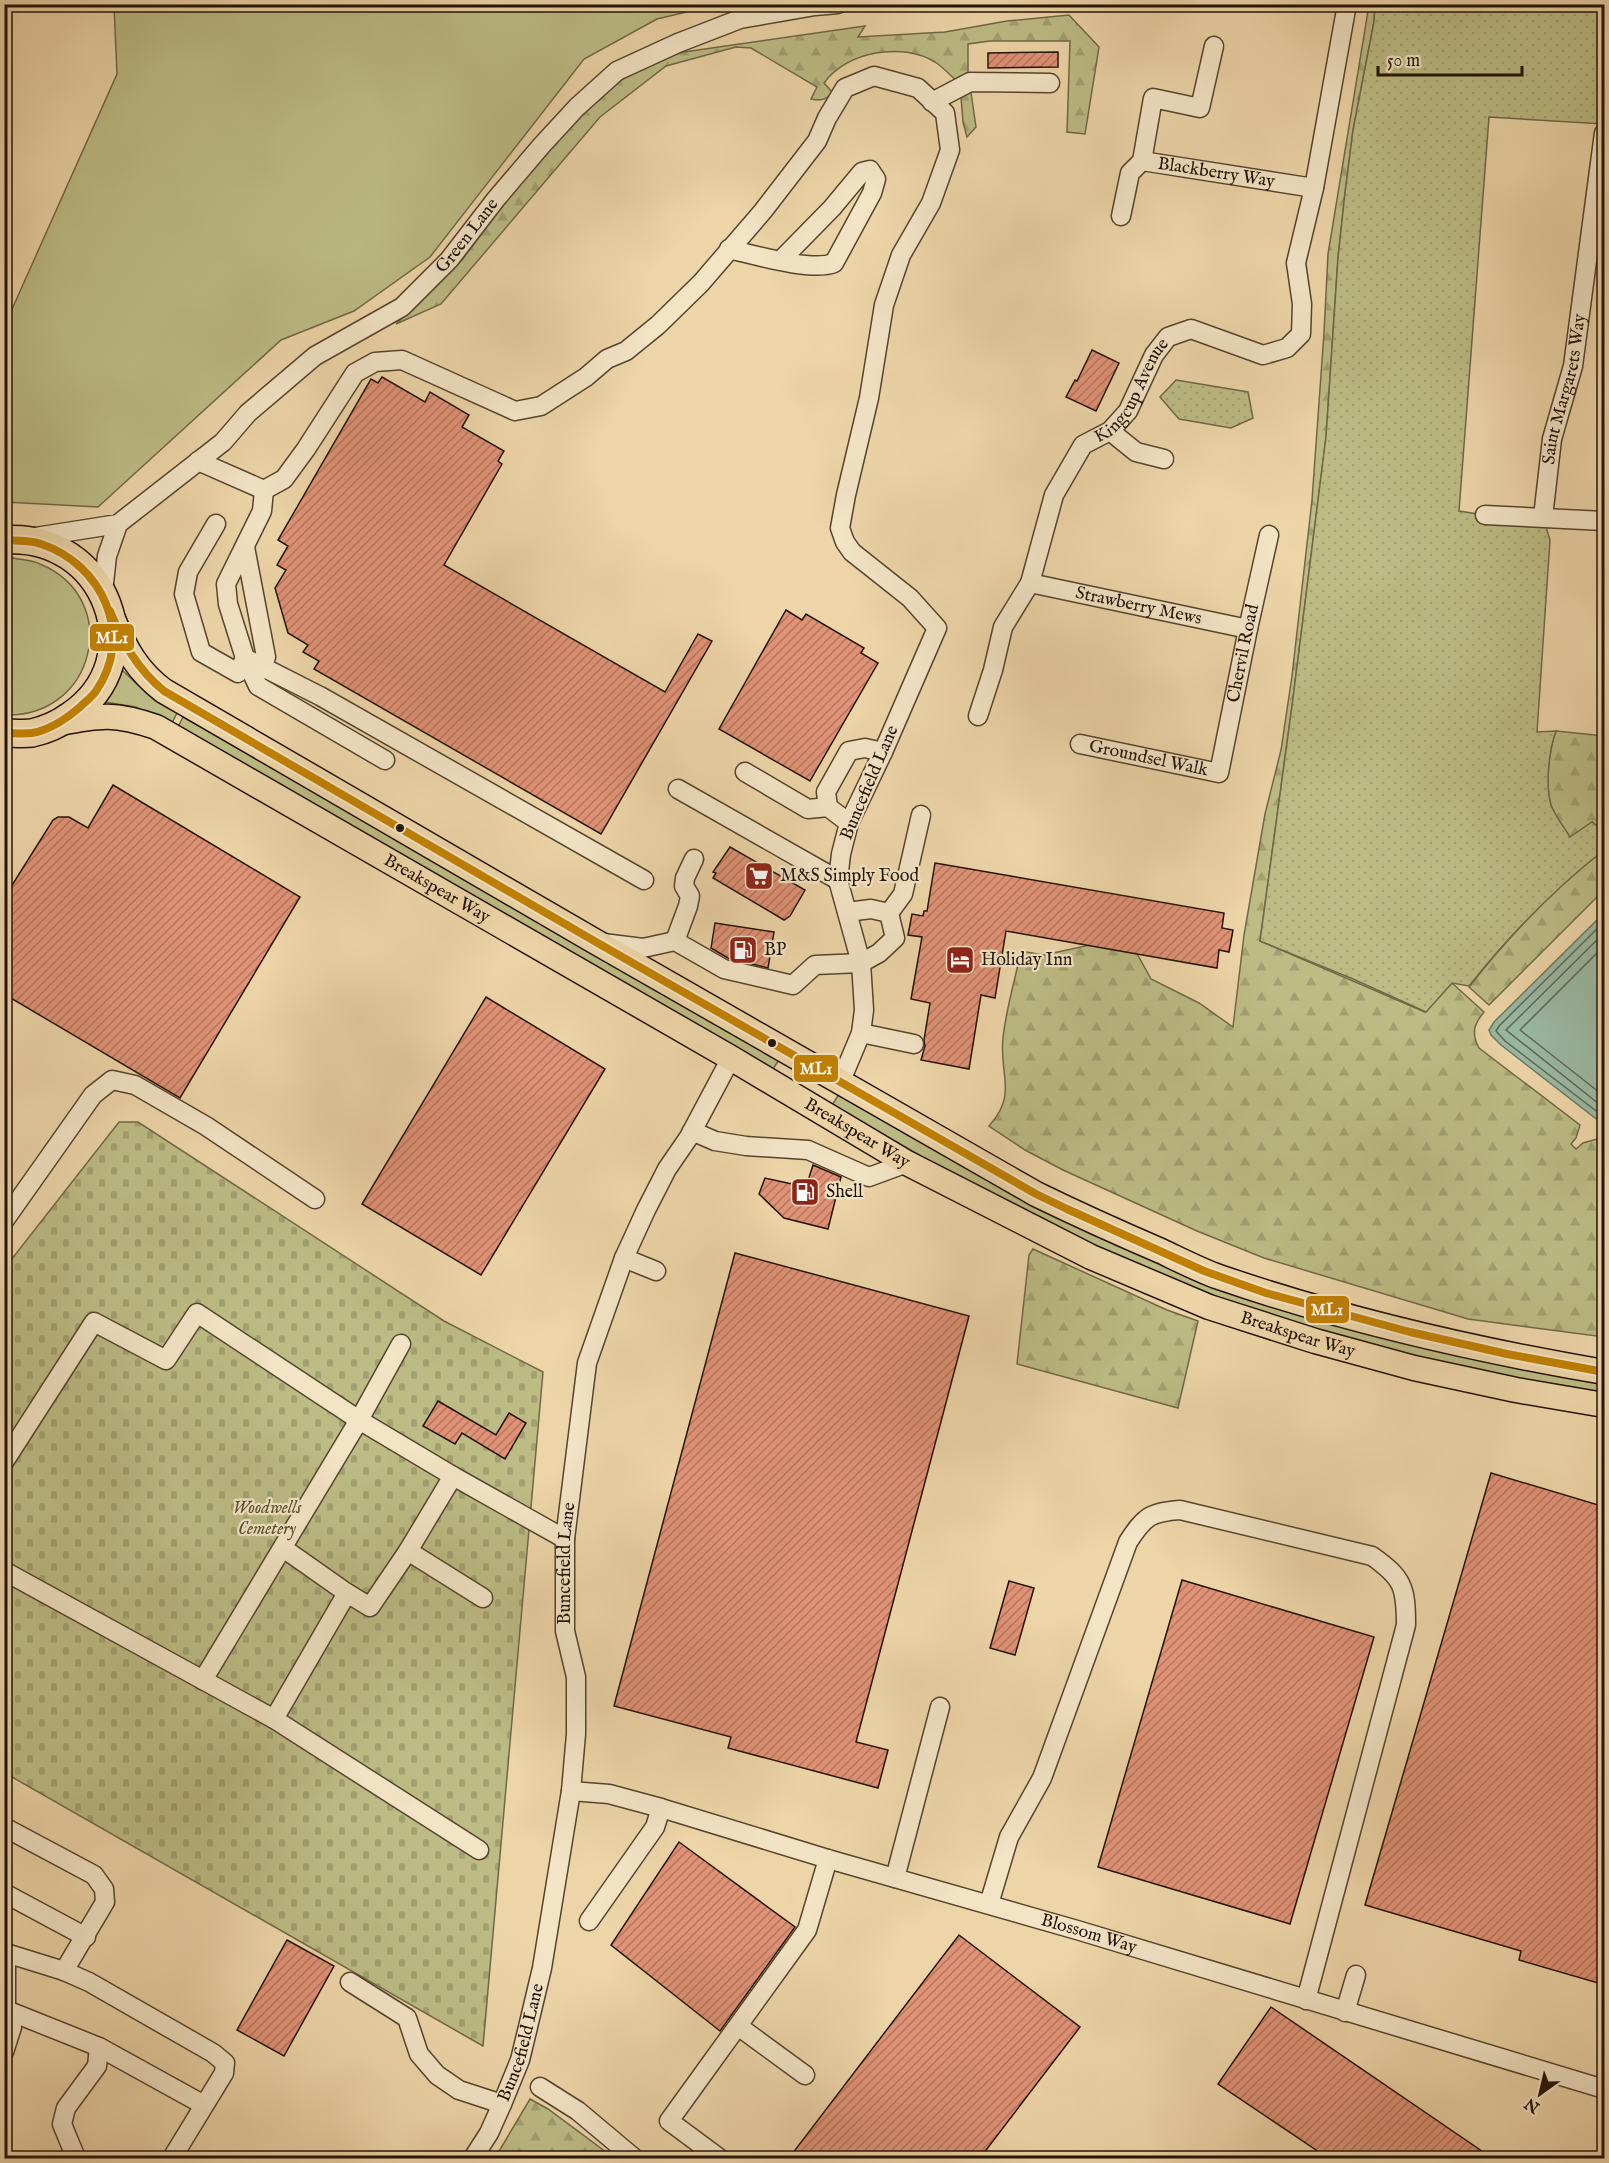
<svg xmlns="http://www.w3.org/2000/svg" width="1609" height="2163" viewBox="0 0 1609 2163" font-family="'IM FELL English',serif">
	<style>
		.grass { fill: #bdbc85; stroke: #706846; stroke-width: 1.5 }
		.forest { fill: url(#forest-firs); stroke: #706846; stroke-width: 1.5 }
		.cemetery { fill: url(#cemetery-stones); stroke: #706846; stroke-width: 1.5 }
		.park { fill: url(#park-dots); stroke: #706846; stroke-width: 1.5 }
		.water { fill: #9ab9a3; stroke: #6a7764; stroke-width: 1.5 }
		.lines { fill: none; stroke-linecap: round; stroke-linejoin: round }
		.shore { stroke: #5e6654; stroke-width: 1.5 }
		.building { fill: url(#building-hatch); stroke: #231306; stroke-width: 1.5 }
		.minor-casing { stroke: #56442e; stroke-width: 21 }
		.major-casing { stroke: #231306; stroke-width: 27 }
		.highway-casing { stroke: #231306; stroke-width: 30 }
		.minor { stroke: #f3e4c6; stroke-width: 18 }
		.major { stroke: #edd5a8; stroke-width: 24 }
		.highway { stroke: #edd5a8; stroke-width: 27 }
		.bus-1-casing { stroke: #f3e4c6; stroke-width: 12 }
		.bus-1 { stroke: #c28102; stroke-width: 8 }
		.bus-dot { fill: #231306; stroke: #f3e4c6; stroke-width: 2 }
		.labels { text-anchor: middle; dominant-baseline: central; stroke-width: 4.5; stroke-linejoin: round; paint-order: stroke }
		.street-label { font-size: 18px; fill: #231306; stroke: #f3e4c6 }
		.poi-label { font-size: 18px; fill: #231306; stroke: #f3e4c6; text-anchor: start }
		.park-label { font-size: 18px; font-style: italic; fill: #594e32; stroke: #f3e4c6 }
		.line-badge { stroke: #f3e4c6; stroke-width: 2 }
		.badge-label { font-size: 16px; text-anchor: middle; font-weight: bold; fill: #fff }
	</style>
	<defs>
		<pattern id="forest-firs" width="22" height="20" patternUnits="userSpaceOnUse" patternTransform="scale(1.5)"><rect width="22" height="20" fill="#bdbc85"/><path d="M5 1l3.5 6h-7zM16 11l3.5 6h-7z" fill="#a2a171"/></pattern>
		<pattern id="cemetery-stones" width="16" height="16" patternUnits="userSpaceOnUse" patternTransform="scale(1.5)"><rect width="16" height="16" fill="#bdbc85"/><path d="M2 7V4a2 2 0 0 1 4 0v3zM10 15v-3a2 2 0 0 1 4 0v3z" fill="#a2a171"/></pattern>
		<pattern id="park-dots" width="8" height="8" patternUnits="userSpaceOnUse" patternTransform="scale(1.5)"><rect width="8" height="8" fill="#bdbc85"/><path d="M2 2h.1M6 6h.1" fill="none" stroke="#a2a171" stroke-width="1.8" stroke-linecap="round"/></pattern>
		<pattern id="building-hatch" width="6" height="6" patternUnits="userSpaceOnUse" patternTransform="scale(1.5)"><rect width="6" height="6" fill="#e09276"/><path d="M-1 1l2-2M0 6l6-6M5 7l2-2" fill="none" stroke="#b5765f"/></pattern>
	</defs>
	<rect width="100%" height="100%" fill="#edd5a8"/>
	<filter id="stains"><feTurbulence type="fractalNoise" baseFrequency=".00333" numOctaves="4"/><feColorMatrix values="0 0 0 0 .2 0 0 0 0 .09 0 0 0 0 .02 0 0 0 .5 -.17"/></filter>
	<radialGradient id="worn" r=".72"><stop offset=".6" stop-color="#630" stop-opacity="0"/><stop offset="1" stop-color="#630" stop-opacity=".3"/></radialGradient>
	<g class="grass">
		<path d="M114,5v-1l602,1 -59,14 -73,40 -154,198 -76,54 -73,29 -183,167 -93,-5v-177l112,-251z"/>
		<path d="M13,558c9,2 19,2 27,6 83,34 56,154 -35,151v-156z"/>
		<path d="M121,669l34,32 22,12 -6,12 -35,-18 -38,-6z"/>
		<path d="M183,717l596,343 -6,9 -596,-340z"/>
		<path d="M839,1094l272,146 493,141v14l-168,-32 -187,-53 -97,-38 -65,-29 -121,-61 -134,-77z"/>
	</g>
	<g class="forest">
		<path d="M1369,5l6,1 -1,16 -21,108 -8,63 -7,65 -12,179 -34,269 -32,235 165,71 27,-29 32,29c-10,12 -13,21 -5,36l101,77 -4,13 -5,6 5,5 7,-6 14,-4 7,5v193l-136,-18 -204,-61 -67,-27 -134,-61 -38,-20 -36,-24c29,-32 10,-51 14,-88 3,-29 12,-58 18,-87l23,4 46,-10 46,7 15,27 48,24 34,24 11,-92 21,-121 16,-64 11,-74 20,-176 12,-167 4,-79z"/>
		<path d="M1069,15l30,32 -14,87 -18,-2 3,-91h-80l-22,3v28l8,55 -9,10 -4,-15 -3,-38c-8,-7 -16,-16 -25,-22 -33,-20 -88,-11 -111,21l9,10c-8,7 -12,8 -22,6l6,-12 -66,-39 -15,-1 -70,19 -66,51 -159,187 -45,20 66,-64 97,-129 54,-46 50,-30 202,-29 -7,11 87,-5 62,-11z"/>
		<path d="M1556,731l48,5v96l-12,-10 -22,16c-6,-11 -15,-21 -19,-33 -6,-20 -2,-55 5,-74z"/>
		<path d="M1604,850v43l-7,4 -108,108 -20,-18c39,-50 85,-98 135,-137z"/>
		<path d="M1033,1249l134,61 31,11 -20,87 -161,-44 12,-109z"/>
		<path d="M530,2099l18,10 66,49h-119z"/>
	</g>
	<path class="cemetery" d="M119,1122h19l306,199 99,51 -60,674 -478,-273 -1,-504z"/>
	<g class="park">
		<path d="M1369,5h235v119l-115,-7 -30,394 26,4 58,2 7,23 -13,192 19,-1c-7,19 -11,54 -5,74 4,11 13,22 19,32l22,-15 12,10v18c-50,39 -96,87 -135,136l-17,-3 -26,29 -73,-33 -93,-38 32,-235 34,-269 12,-179 7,-65 8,-63 21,-108 1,-16z"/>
		<path d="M1176,380l72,12 5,26 -22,10 -52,-9 -19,-22z"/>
	</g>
	<path class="water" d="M1604,913v212l-103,-80 -10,-10 -2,-5 5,-8z"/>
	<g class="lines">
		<g class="shore">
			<path d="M1604,922l-105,104 -3,5 9,10 99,76"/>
			<path d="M1604,933l-98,97 98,78"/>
			<path d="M1604,946l-84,84 84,66"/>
		</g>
	</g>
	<g class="building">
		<path d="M1058,52v15l-70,1v-15z"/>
		<path d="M1092,350l27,13 -23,48 -30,-14 9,-17 2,1z"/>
		<path d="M382,377l43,25 5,-10 39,23 -7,12 42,24 -6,10 4,3 -58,101 221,127 33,-58 14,7 -111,193 -287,-165 5,-8 -16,-9 5,-7 -20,-12 -13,-45 11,-18 -9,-5 11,-19 -10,-6 93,-161 7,4z"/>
		<path d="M786,610l16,10 4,-6 58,34 -3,5 17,10 -68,118 -91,-52z"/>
		<path d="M113,785l187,112 -120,201 -176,-104v-96l49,-78 5,-3h11l19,11z"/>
		<path d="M730,847l75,43 -15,26 -6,4 -71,-42 3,-5 -3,-1z"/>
		<path d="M935,863l289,50 -2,15 11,2 -4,22 -10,-2 -2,18 -211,-37 -11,67 -14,-3 -12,74 -48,-9 4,-14 -1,-6 6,-37 -19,-4 11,-62 -14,-2 4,-21 11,2 1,-5h3z"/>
		<path d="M715,923l59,9 -6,36 -40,-10 -17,-10z"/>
		<path d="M486,997l119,72 -124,206 -119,-71z"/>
		<path d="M813,1165l28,12 -13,52 -44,-11 -25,-24 6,-16 41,9z"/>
		<path d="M735,1253l234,63 -113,426 32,8 -10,38 -150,-40 3,-11 -117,-31z"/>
		<path d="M438,1401l58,34 13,-22 17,10 -21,36 -43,-26 -7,11 -32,-18z"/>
		<path d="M1491,1473l114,34v478l-86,-25 2,-9 -156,-46z"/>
		<path d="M1182,1580l192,57 -84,287 -192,-57z"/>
		<path d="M1009,1581l25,7 -19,67 -25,-7z"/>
		<path d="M679,1842l116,85 -75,104 -109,-86z"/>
		<path d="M959,1935l121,92 -100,131h-191z"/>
		<path d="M287,1940l47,26 -50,90 -47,-26z"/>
		<path d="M1271,2007l221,151h-164l-110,-74z"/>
	</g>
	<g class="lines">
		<g class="minor-casing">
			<g id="minor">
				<path d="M932,102l38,-20 80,1"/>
				<path d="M1142,161l11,-63 47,10 14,-62"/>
				<path id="s1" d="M1121,216l9,-43 12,-12 172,27"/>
				<path d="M729,249c26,6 82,23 105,14l38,-70 4,-14 -6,-9 -8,2 -30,36 -52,53"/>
				<path d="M1110,431l26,21 28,7"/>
				<path d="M198,461l66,29 -2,21 -36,73 2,20 17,54 75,38 324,184"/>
				<path d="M264,490l20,-11 22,-30 49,-76 20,-11 27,-2 113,51 26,-5 45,-29 21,-18 19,-8 32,-26 43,-42 62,-72 54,-70 10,-23 18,-30 29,-12 44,12 27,25 5,37 -19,53 -30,52 -17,50 -15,93 -23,97 -6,33 5,14 7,10 58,46 27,30 -54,124 -34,71 -8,31 -3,26 23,83 3,47 -3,23 -21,50"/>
				<path d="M1485,515l119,6"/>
				<path id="s2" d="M1543,517l9,-78 21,-73 31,-233"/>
				<path d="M216,524l-28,48 -4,22 17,58 37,21 7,-15"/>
				<path id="s3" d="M29,538l89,-14 105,-82 25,-29 67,-57 87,-49 47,-47 47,-61 46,-54 35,-38 40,-36 61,-28 62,-24 75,-13 23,-2"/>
				<path d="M245,547l21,110 -3,9"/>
				<path id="s4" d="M1030,583l218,46"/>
				<path d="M103,592l4,-36 11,-32"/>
				<path d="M245,658l13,28 127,74"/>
				<path id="s5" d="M978,716l15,-46 10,-43 27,-44 24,-88 29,-50 27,-14 18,-20 26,-56 14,-18 23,-8 72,26 24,-7 14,-14 1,-30 -6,-41 18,-75 33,-184"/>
				<path id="s6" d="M1080,744l139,29 29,-144 21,-94"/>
				<path d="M745,772l63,37 20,-2"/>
				<path d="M678,789l160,91"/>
				<path d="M849,823l-21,-16 -2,-15 23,-41 16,-3 18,4"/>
				<path d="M889,913l14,-19 18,-79"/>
				<path d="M675,941l13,-35 2,-10 -6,-10 1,-8 9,-19"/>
				<path d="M603,943l40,5 32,-7 49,28 69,16 22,-20 46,-2 18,-10 16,-15 -6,-25 -18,-4 -24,3"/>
				<path d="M861,1033l53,11"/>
				<path d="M692,1131l23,10 31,5 62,4 61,27 38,-14"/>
				<path d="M4,1221l89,-126 19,-15 23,5 71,41 109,73"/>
				<path d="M624,1258l32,13"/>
				<path d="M4,1462l90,-140 72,38 31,-47 162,107 94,56 112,63"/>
				<path d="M283,1548l64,45 23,14 38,-56 45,-75"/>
				<path d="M408,1551l75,47"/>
				<path d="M4,1571l270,148 205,131"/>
				<path d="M203,1680l156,-260 42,-76"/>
				<path d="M274,1719l73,-126"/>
				<path id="s7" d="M571,1791l38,3 52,14 167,51 249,71 527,159"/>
				<path d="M4,1827l90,48 10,14 1,13 -41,69"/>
				<path d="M895,1878l45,-171"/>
				<path d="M4,1893l82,44"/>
				<path d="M989,1904l20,-67 33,-59 86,-236c16,-25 22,-30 52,-32l192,46c31,22 34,31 34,69l-100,375"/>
				<path d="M589,1921l66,-94 6,-19"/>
				<path d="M4,1952l2,1v57l6,17 -8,25"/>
				<path d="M6,1953l58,18 25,11 124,71 12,10 -1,10 -52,85"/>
				<path d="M350,1982l57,36 12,36 18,21 22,15 43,14"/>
				<path d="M4,2009l95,38 105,58"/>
				<path d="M1345,2012l11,-37"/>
				<path d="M738,2026l67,49"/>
				<path d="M540,2087l38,24 56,47"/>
				<path d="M76,2158l-14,-34 4,-16 31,-42 2,-19"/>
				<path id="s8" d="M473,2158l16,-25 13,-29 18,-44 8,-33 14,-59 29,-177 5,-57v-57l-11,-46v-92l22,-176 37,-105 22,-48 21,-41 22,-32 42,-79"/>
				<path d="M719,2158l-50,-37 138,-191 21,-71"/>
			</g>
		</g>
		<g class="major-casing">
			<g id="major">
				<path d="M113,619c12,29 24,52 51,72l432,251 440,252c41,20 83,39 125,57 19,9 38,19 58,26 125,43 256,73 385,95"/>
				<path id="s9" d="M60,723c41,-8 55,-10 96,4l575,331 176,105 184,94 118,50 106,34 99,27 102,22 88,15"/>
			</g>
		</g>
		<g class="highway-casing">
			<path id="highway" d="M4,540c101,-8 151,119 66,176 -11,8 -25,14 -38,17 -9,1 -19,0 -28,0"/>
		</g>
		<use href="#minor" class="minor"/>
		<use href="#major" class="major"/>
		<use href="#highway" class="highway"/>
		<g class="bus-1-casing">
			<g id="bus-1">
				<path d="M4,540c12,1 26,0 37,4 61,20 94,91 55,147 -4,6 -11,11 -16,16 -14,12 -30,23 -48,26 -9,1 -19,0 -28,0"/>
				<path d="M110,611c13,32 27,58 54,80l432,251 440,252 31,15 137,62 62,22 144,39 97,22 97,18"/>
			</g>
		</g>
		<use href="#bus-1" class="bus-1"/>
	</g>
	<defs>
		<g id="supermarket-square" transform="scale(1.5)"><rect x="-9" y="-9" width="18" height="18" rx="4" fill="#8f2418" stroke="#f3e4c6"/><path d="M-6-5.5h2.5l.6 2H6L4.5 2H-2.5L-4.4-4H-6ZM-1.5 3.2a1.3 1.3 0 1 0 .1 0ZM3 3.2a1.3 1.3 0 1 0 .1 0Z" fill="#fff"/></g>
		<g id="fuel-square" transform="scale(1.5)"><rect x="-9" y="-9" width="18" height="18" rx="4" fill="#8f2418" stroke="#f3e4c6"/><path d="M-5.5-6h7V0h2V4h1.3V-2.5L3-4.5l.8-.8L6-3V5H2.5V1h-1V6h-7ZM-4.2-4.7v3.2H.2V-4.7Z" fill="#fff"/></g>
		<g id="hotel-square" transform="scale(1.5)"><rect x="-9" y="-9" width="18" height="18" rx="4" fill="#8f2418" stroke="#f3e4c6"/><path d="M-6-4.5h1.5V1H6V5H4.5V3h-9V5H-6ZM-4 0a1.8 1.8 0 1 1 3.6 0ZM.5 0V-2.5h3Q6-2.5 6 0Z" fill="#fff"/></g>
	</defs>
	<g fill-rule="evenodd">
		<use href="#supermarket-square" x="759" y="876"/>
		<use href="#fuel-square" x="743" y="950"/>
		<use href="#hotel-square" x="960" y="960"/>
		<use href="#fuel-square" x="805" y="1192"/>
	</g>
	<g class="bus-dot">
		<circle cx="400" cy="828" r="5"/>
		<circle cx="772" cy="1043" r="5"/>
	</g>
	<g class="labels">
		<g class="street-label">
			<text stroke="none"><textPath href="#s1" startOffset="136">Blackberry Way</textPath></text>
			<text stroke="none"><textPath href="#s3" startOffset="546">Green Lane</textPath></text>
			<text stroke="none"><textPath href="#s2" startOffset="130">Saint Margarets Way</textPath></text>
			<text stroke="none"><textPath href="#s5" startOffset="369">Kingcup Avenue</textPath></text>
			<text stroke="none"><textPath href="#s4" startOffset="111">Strawberry Mews</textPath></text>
			<text stroke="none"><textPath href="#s6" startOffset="264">Chervil Road</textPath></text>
			<text stroke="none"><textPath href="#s6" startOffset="70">Groundsel Walk</textPath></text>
			<text transform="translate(870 783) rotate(-67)">Buncefield Lane</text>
			<text stroke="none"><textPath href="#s9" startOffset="422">Breakspear Way</textPath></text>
			<text stroke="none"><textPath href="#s9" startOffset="908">Breakspear Way</textPath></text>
			<text stroke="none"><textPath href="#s9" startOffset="1394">Breakspear Way</textPath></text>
			<text stroke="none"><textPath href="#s8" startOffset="612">Buncefield Lane</textPath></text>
			<text stroke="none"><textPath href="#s7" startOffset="538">Blossom Way</textPath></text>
			<text stroke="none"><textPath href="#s8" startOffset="126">Buncefield Lane</textPath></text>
		</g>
		<g class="poi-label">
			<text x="780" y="876">M&amp;S Simply Food</text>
			<text x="764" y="950">BP</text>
			<text x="981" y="960">Holiday Inn</text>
			<text x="826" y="1192">Shell</text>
		</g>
		<g class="park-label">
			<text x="267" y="1508">Woodwells<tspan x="267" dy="21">Cemetery</tspan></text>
		</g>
	</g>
	<g class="line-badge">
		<rect x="89" y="623" width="46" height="29" rx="6" fill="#c28102"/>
		<rect x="793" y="1054" width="46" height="29" rx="6" fill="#c28102"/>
		<rect x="1305" y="1295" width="45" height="29" rx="6" fill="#c28102"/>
	</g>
	<g class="badge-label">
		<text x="112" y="643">ML1</text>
		<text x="816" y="1074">ML1</text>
		<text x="1327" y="1315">ML1</text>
	</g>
	<rect width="1609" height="2163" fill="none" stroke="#edd5a8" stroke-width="24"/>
	<rect x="6" y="6" width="1597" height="2151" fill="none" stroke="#231306" stroke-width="3"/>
	<rect x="12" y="12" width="1585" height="2139" fill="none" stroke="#231306" stroke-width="1.5"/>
	<g transform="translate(1540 2094) rotate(214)" stroke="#f3e4c6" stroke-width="4.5" paint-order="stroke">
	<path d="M0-4.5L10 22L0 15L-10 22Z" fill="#231306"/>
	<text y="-9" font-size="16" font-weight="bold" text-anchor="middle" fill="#231306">N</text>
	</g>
	<path d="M1378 66v9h144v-9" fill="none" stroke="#231306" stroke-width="3"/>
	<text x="1387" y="66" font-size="18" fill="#231306" stroke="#f3e4c6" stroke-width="4.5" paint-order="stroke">50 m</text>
	<rect width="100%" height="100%" filter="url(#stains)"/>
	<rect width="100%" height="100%" fill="url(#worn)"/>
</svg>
